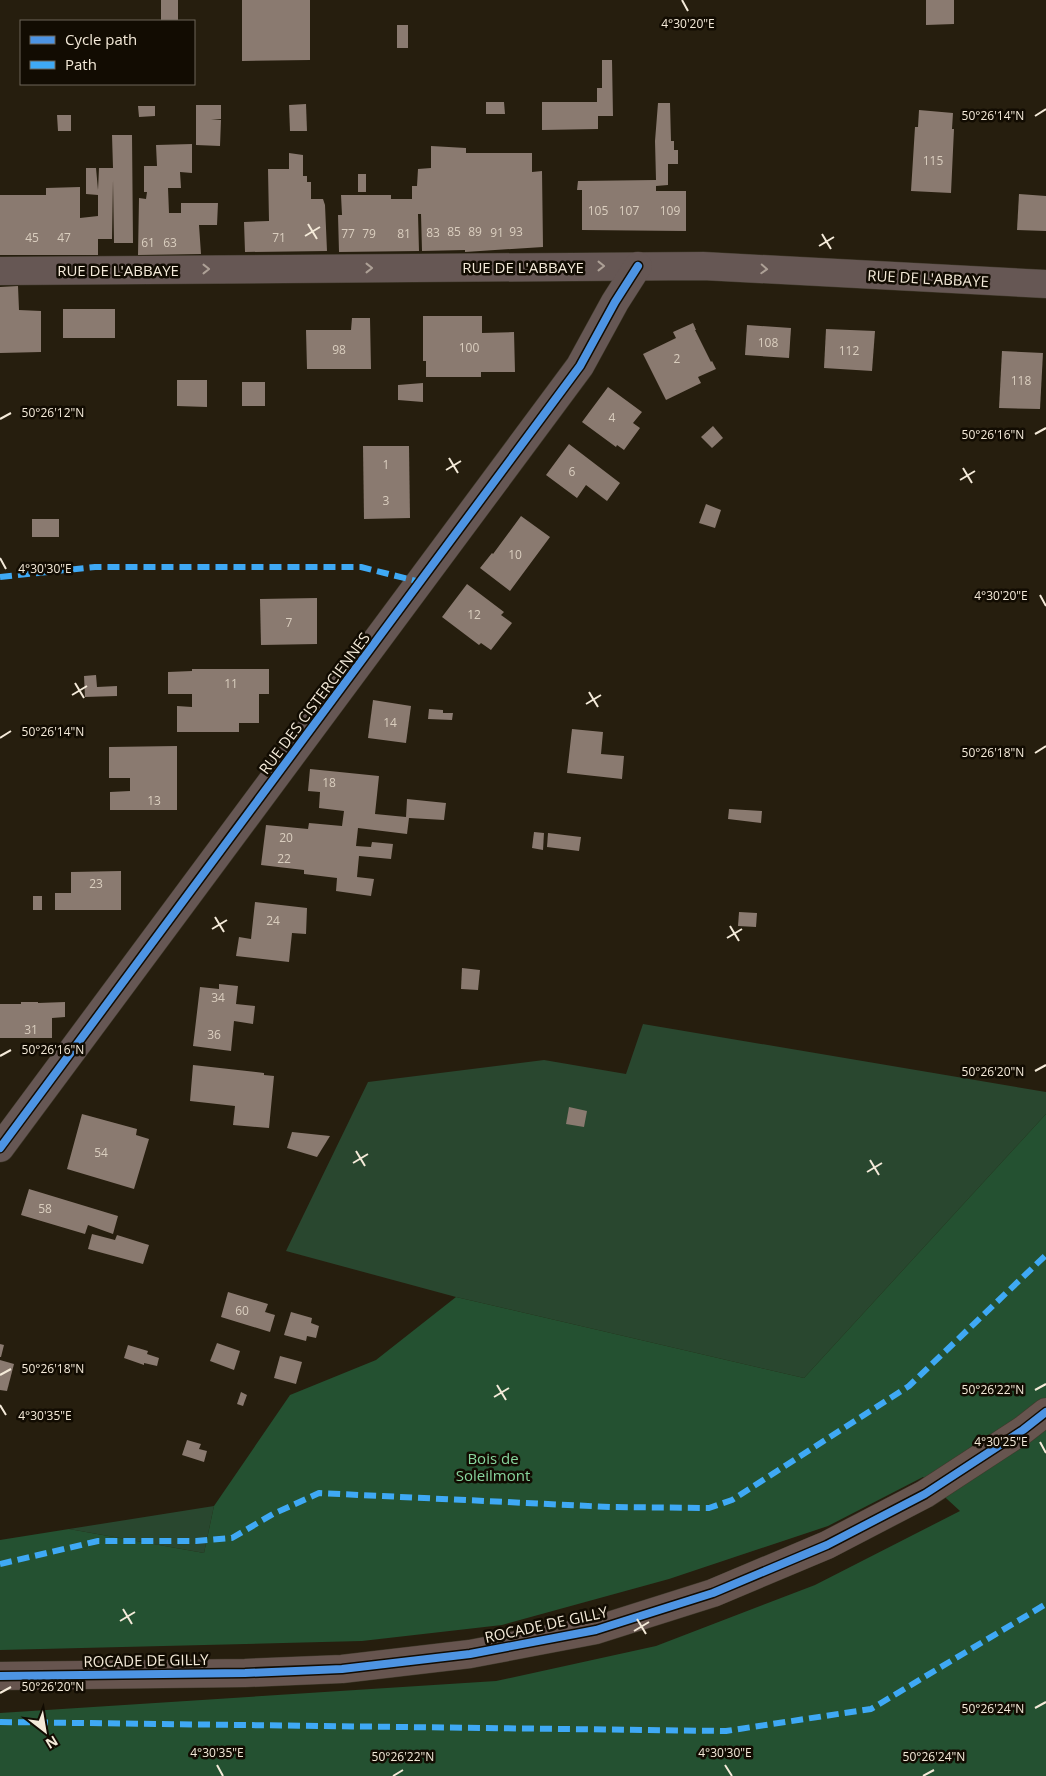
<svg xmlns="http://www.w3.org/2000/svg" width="1046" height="1776" viewBox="0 0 1046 1776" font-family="'Open Sans',sans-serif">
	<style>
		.green { fill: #29472f }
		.forest { fill: #245131 }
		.building { fill: #8a7a70 }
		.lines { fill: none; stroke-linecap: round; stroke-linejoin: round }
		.minor-casing { stroke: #403a2c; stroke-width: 29 }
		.major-casing { stroke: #403a2c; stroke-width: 29 }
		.minor { stroke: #665754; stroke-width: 28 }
		.major { stroke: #67554f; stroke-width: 28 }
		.quiet { stroke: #3fa9f5; stroke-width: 6; stroke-dasharray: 12 6; stroke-linecap: butt }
		.cycleway-casing { stroke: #120c02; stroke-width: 11 }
		.cycleway { stroke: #4d94e3; stroke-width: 8 }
		.oneway { stroke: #ada096 }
		.ticks { fill: none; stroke: #f4ead9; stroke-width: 2 }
		.labels { text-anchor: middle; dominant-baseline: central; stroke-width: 5; stroke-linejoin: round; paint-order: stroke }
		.number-label { font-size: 12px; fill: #dacebf }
		.street-label { font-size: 15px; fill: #f4ead9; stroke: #120c02 }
		.park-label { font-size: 15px; fill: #88d69e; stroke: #120c02 }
		.ticks-label { font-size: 12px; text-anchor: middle; fill: #f4ead9; stroke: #120c02; stroke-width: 5; stroke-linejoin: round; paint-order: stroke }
	</style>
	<rect width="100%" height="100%" fill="#261e0e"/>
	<g class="green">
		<path d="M643,1024l403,68v22l-242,264 -348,-81 -170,-46 82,-169 176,-22 82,14z"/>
		<path d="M214,1506l-10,47 -135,-24z"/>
	</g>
	<path class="forest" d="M1046,1114v662h-1046v-63l496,-32 160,-35 159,-61 145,-74 -37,-34 -95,49 -159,53 -167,46 -140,16 -362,9v-110l69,-11 135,24 10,-47 76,-111 86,-35 80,-63 348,81z"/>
	<g class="building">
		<path d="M161,0h17v20l-17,1z"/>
		<path d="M242,0h68v60l-68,1z"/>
		<path d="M926,0h28v24l-28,1z"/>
		<rect x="397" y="25" width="11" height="23"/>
		<path d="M602,60h10l1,56h-15v13l-56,1v-28h55v-14h5z"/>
		<path d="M486,102h18l1,12h-19z"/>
		<path d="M658,103h12l1,38h3v9h4v14h-10v21l-12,1v5h30v40l-104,-1v-40h-5l1,-9 78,-1 -1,-39z"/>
		<path d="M306,104l1,27h-17l-1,-26z"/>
		<path d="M196,105h25v14h-10l10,1 -1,26 -24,-1z"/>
		<path d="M138,106h17v10l-16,1z"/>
		<path d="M919,110l34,3 -1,16h2l-3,64 -40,-2 4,-64h3z"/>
		<path d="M57,115h14v16h-13z"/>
		<path d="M112,135h20l1,108h-19l-1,-63 -1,59h-14v16h-98v-60h46v-7l34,-1v31l18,-2v-21l-12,-1v-26h10l2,22 1,-22h14z"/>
		<path d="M192,144v29l-12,-1 1,16h-13l1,25h12v-10h37l-1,22h-18l2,29 -63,1 1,-57 7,1 1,-7h-3v-26h13l-1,-21z"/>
		<path d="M431,146l35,2v5h66v19l10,-1 1,76 -78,5v-2l-43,1 -1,-37h-3l1,37 -80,1 -1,-37h4l-1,-20h50v4h21v-13h5l1,-17 13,-1z"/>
		<path d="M289,153l14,2v21h4v6h4v17h12l2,6 2,46 -82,1 -1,-30 25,-1 -1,-52h21z"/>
		<rect x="358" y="174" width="8" height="18"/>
		<path d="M1019,194l27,2v35l-29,-1z"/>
		<path d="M18,286l1,24 22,1v41l-41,1v-66z"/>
		<rect x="63" y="309" width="52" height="29"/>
		<path d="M423,316h59v17l32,-1 1,40h-34v5h-55v-16h-3z"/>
		<path d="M352,318h18l1,51h-64l-1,-39h45z"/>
		<path d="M693,323l3,7h-1l16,32 1,-1 4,8 -18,8 3,6 -35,17 -23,-46 33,-16 -3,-6z"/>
		<path d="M747,325l44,3 -2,30 -44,-3z"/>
		<path d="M826,329l49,2 -3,40 -48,-3z"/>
		<path d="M1002,351l41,2 -3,56 -41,-1z"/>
		<path d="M177,380h30v27l-30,-1z"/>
		<rect x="242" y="382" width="23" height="24"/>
		<path d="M423,383v19l-25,-2v-15z"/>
		<path d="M608,387l34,25 -9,11 7,5 -16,22 -7,-5 -1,2 -34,-25z"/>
		<path d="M713,426l10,12 -11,10 -11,-11z"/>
		<path d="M569,444l51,39 -13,18 -21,-16 -9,13 -31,-23z"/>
		<path d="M363,446h46l1,72 -46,1z"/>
		<path d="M706,504l15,6 -6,18 -16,-5z"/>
		<path d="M521,516l29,21 -40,54 -30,-23 12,-15 1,1z"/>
		<rect x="32" y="519" width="27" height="18"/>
		<path d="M467,584l37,28 -3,3 11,8 -21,27 -10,-7 -2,2 -37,-28z"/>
		<path d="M317,598v46l-56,1 -1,-46z"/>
		<path d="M192,669h77v25h-10v29h-20v9h-62v-26l15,1v-13h-24v-22l24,-1z"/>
		<path d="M96,675l1,12 20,-1v10l-32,1 -1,-21z"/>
		<path d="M373,700l38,6 -5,37 -38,-5z"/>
		<path d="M429,709l14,1v3h10l-1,7 -24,-1z"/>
		<path d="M572,729l31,3 -2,22 23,2 -2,23 -55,-6z"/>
		<path d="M177,746v64h-67v-18l20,-1v-13h-21v-31z"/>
		<path d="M310,769l69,7 -4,38 31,3 1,-18 39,4 -2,17 -35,-2 -2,16 -49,-6 -2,18 15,1 1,-5 21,2 -2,15 -32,-3 -2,21 17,2 -3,17 -35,-5 1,-13 -33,-4v-4l-43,-5 5,-40 42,4 1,-6 33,3 2,-15 -25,-3 1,-16 -12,-1z"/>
		<path d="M729,809l33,2 -1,12 -33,-4z"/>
		<path d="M534,832l10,1 -1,17 -11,-2z"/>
		<path d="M548,833l33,4 -2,14 -32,-4z"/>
		<path d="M121,871v39h-66v-17h16v-21z"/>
		<rect x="33" y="896" width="9" height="14"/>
		<path d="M255,902l52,6 -1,26 -14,-1 -3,29 -53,-6 3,-19 12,2z"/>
		<path d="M739,912l18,1 -1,14 -18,-1z"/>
		<path d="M462,968l18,2 -2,20 -17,-1z"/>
		<path d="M219,984l19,2 -2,18 19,2 -2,18 -19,-3 -3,30 -38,-5 7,-59 19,2z"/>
		<path d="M21,1002h17v1l27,-1v15l-13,1v20h-52v-34h21z"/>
		<path d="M193,1065l71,8v2l10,1 -5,52 -36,-3 2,-19 -45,-5z"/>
		<path d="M569,1107l18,4 -3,16 -18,-3z"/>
		<path d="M82,1114l55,15 -1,6 13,4 -15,50 -67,-20z"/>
		<path d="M292,1132l38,4 -13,21 -30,-9z"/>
		<path d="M29,1189l89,27 -5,18 -25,-9 -3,9 -64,-19z"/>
		<path d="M92,1234l23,6 2,-5 32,10 -6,19 -55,-15z"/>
		<path d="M228,1292l40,12 -3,8 10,3 -5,17 -49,-15z"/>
		<path d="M291,1312l21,6 -1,5 8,3 -3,12 -9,-2 -1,5 -22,-6z"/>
		<path d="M217,1343l23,8 -6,19 -24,-9z"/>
		<path d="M0,1344l4,1 -3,12h-1z"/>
		<path d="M128,1345l20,6 -1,3 12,4 -2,8 -13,-3v2l-20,-7z"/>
		<path d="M280,1356l22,6 -6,22 -22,-6z"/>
		<path d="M0,1360l14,4 -7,27 -7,-1z"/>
		<path d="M241,1392l6,3 -4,11 -6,-2z"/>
		<path d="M187,1440l14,4 -2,5 8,2 -3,11 -22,-7z"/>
	</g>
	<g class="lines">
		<g class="minor-casing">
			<g id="minor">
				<path d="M0,271l703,-5 343,18"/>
				<path d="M0,1148l580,-782 35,-64 23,-36"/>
			</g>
		</g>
		<g class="major-casing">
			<path id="major" d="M0,1676l245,-3 97,-4 128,-15 126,-24 117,-37 114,-48 98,-51 98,-64 23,-18"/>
		</g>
		<use href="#minor" class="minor"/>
		<use href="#major" class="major"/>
		<g class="quiet">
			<path d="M0,577l95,-10h266l59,15"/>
			<path d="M0,1564l98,-23h98l36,-3 41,-24 46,-21 291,14 99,1 23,-8 177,-114 137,-131"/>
			<path d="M0,1722l726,9 145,-22 175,-105"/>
		</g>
		<g class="cycleway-casing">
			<g id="cycleway">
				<path d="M0,1148l580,-782 35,-64 23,-36"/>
				<path d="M0,1676l245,-3 97,-4 128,-15 126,-24 117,-37 114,-48 98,-51 98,-64 23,-18"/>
			</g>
		</g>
		<use href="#cycleway" class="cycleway"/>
	</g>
	<defs><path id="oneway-chevron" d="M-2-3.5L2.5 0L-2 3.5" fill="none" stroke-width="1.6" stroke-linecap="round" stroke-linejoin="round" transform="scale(1.25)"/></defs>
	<g class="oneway">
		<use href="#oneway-chevron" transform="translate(601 266)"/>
		<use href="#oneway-chevron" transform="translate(369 268)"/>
		<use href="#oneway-chevron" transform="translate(206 269)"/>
		<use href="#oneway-chevron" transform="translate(764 269) rotate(3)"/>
	</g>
	<path class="ticks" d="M682,0l6,11M1035,116l11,-7M308,224l9,15M822,234l9,15M305,236l15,-9M819,246l15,-9M0,419l11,-6M1035,434l11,-6M449,458l9,15M963,468l9,15M446,470l15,-9M960,480l15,-9M0,558l6,11M1040,595l6,11M75,683l9,15M589,692l9,15M72,695l15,-9M586,704l15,-9M0,738l11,-7M1035,753l11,-7M215,917l9,15M730,926l9,15M212,929l15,-9M727,938l15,-9M0,1056l11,-6M1035,1071l11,-6M356,1151l9,15M870,1160l9,15M353,1163l15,-9M867,1172l15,-9M0,1375l11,-6M497,1385l9,15M1035,1390l11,-6M494,1397l15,-9M0,1405l6,10M1040,1442l6,11M123,1609l9,15M637,1619l9,15M120,1621l15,-9M634,1631l15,-9M0,1693l11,-6M1035,1708l11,-6M217,1765l6,11M725,1765l7,11M393,1776l10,-6M923,1776l11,-6"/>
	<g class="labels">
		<g class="number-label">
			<text x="933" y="160">115</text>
			<text x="598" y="210">105</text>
			<text x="629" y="210">107</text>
			<text x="670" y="210">109</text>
			<text x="454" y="231">85</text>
			<text x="475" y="231">89</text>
			<text x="516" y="231">93</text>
			<text x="433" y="232">83</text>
			<text x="497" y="232">91</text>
			<text x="348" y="233">77</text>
			<text x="369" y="233">79</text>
			<text x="404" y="233">81</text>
			<text x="32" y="237">45</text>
			<text x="64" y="237">47</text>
			<text x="279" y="237">71</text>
			<text x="148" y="242">61</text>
			<text x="170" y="242">63</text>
			<text x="768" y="342">108</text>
			<text x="469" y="347">100</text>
			<text x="339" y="349">98</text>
			<text x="849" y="350">112</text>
			<text x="677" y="358">2</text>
			<text x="1021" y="380">118</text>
			<text x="612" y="417">4</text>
			<text x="386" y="464">1</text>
			<text x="572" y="471">6</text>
			<text x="386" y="500">3</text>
			<text x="515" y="554">10</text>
			<text x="474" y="614">12</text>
			<text x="289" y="622">7</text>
			<text x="231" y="683">11</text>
			<text x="390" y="722">14</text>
			<text x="329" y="782">18</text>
			<text x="154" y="800">13</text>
			<text x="286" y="837">20</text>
			<text x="284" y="858">22</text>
			<text x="96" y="883">23</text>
			<text x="273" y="920">24</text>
			<text x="218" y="997">34</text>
			<text x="31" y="1029">31</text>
			<text x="214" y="1034">36</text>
			<text x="101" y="1152">54</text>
			<text x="45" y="1208">58</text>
			<text x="242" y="1310">60</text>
		</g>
		<g class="street-label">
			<text x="523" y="267">RUE DE L'ABBAYE</text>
			<text x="118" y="270">RUE DE L'ABBAYE</text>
			<text transform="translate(928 278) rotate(3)">RUE DE L'ABBAYE</text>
			<text transform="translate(314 703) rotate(-53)">RUE DES CISTERCIENNES</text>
			<text transform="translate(546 1624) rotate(-12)">ROCADE DE GILLY</text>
			<text transform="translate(146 1660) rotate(-1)">ROCADE DE GILLY</text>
		</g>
		<g class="park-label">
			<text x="493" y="1458">Bois de<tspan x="493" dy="17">Soleilmont</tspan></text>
		</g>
	</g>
	<g class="ticks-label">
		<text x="688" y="28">4°30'20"E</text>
		<text x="993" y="120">50°26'14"N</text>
		<text x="53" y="417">50°26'12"N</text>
		<text x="993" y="439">50°26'16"N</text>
		<text x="45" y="573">4°30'30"E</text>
		<text x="1001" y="600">4°30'20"E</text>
		<text x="53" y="736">50°26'14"N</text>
		<text x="993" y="757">50°26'18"N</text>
		<text x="53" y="1054">50°26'16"N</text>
		<text x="993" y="1076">50°26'20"N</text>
		<text x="53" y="1373">50°26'18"N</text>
		<text x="993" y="1394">50°26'22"N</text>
		<text x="45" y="1420">4°30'35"E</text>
		<text x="1001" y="1446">4°30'25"E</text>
		<text x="53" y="1691">50°26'20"N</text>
		<text x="993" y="1713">50°26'24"N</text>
		<text x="217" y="1757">4°30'35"E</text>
		<text x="725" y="1757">4°30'30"E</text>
		<text x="403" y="1761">50°26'22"N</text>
		<text x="934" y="1761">50°26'24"N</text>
	</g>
	<rect x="20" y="20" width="175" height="65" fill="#120c02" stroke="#6c6558"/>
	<rect x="30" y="36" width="25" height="8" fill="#4d94e3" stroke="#6c6558"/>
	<text x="65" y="45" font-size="15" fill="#f4ead9">Cycle path</text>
	<rect x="30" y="61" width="25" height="8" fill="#3fa9f5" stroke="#6c6558"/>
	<text x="65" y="70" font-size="15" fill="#f4ead9">Path</text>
	<g transform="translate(45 1731) rotate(149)" stroke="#120c02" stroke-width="4" paint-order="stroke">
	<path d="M0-4L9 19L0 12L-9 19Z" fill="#f4ead9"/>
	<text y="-8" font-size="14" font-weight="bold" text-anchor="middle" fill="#f4ead9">N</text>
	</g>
</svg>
